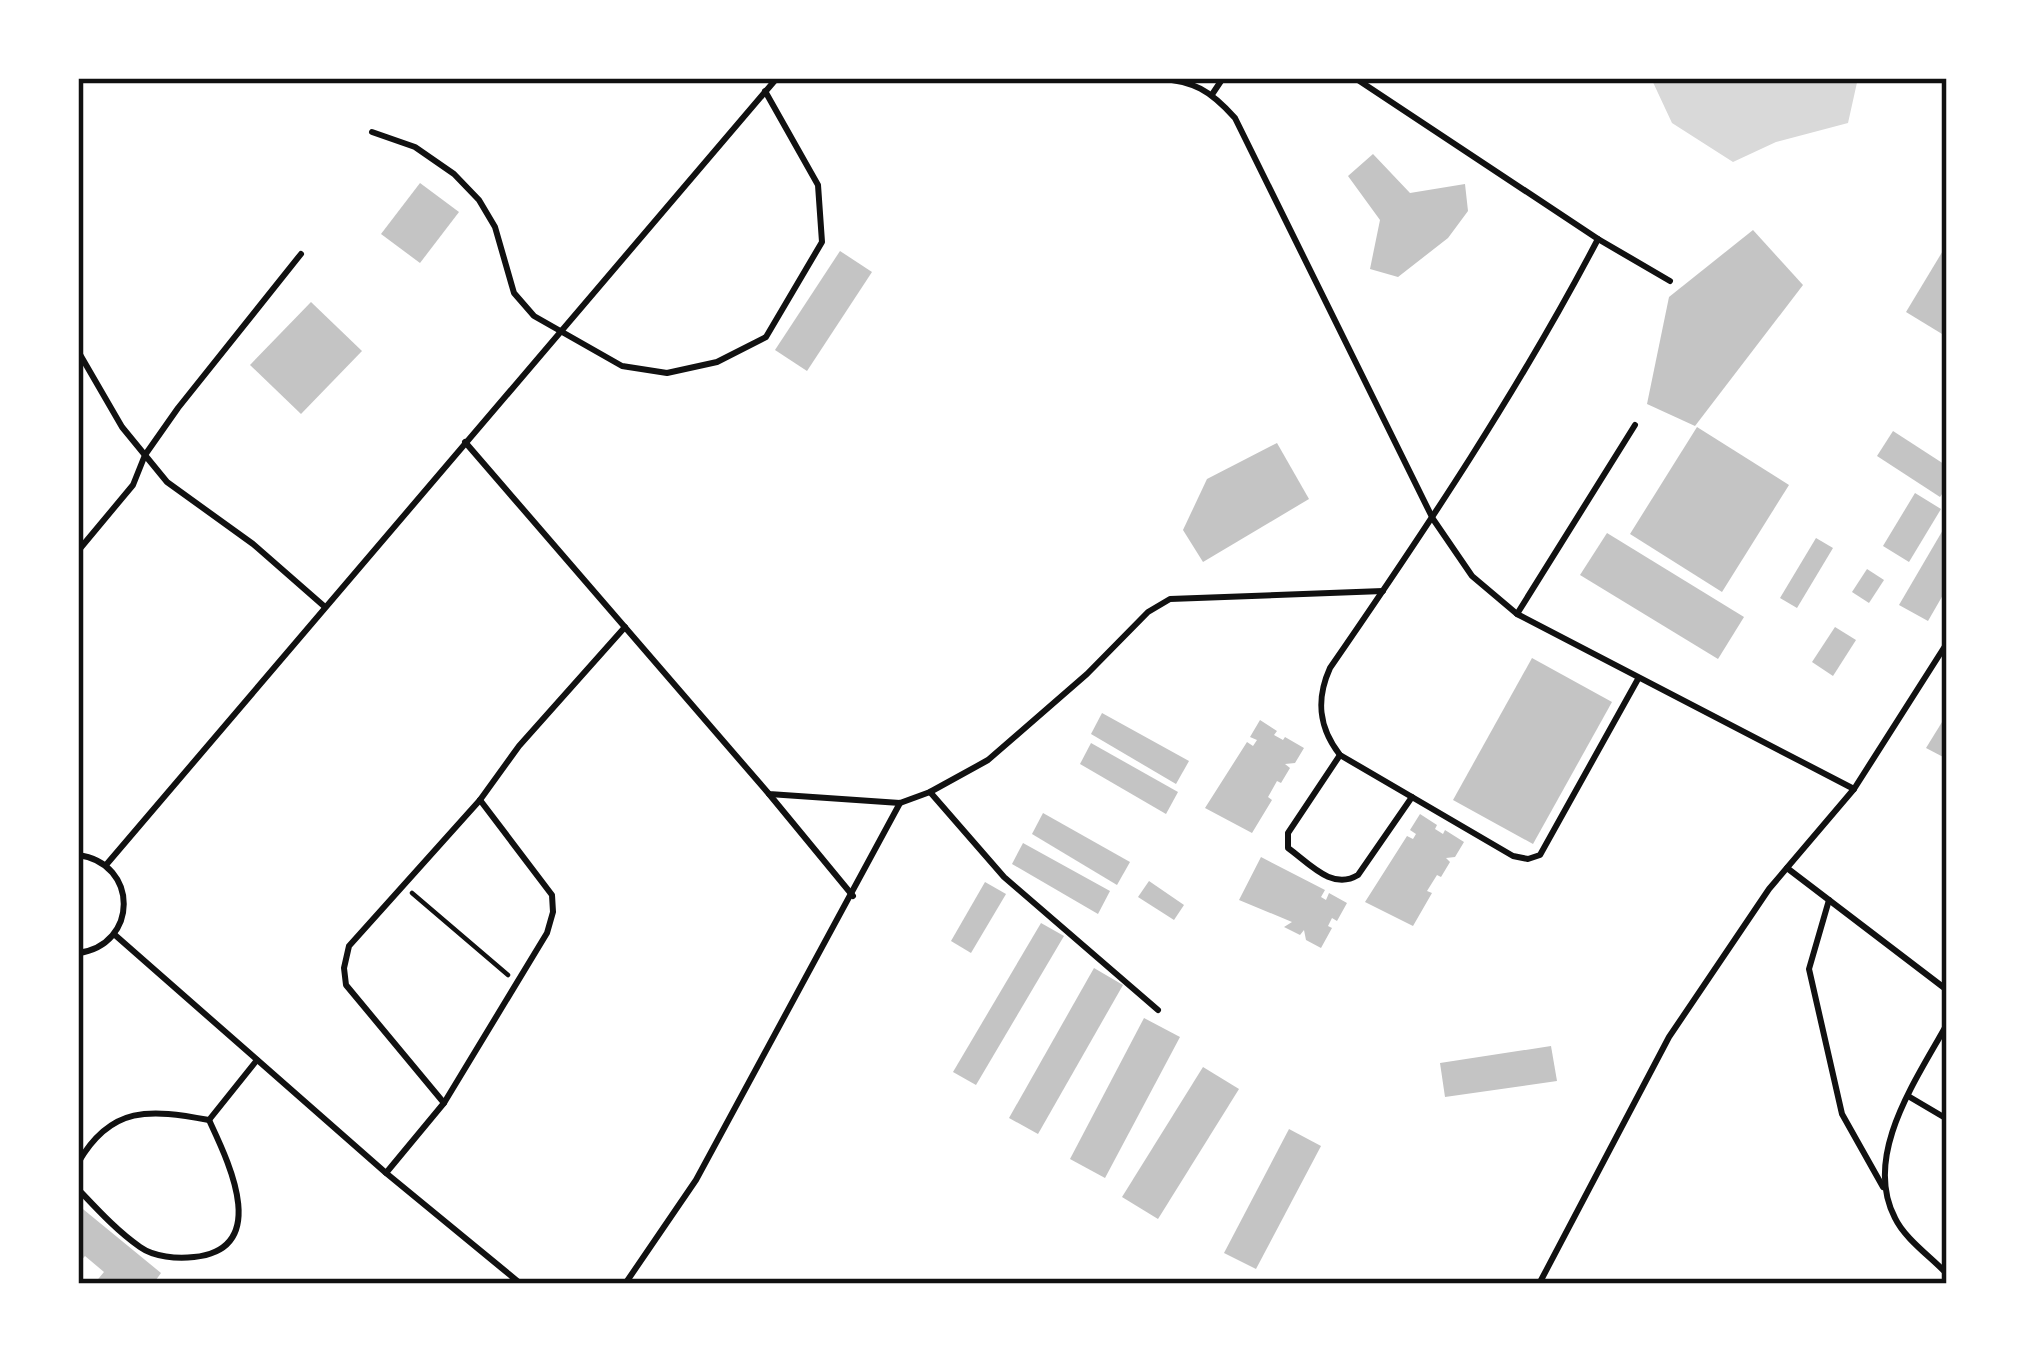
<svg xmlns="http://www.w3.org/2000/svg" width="2025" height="1362" viewBox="0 0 2025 1362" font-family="'Varela Round',sans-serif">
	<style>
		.water { fill: #d9d9d9 }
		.building { fill: #c4c4c4 }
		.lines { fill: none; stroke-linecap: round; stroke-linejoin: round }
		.path { stroke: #111; stroke-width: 4.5 }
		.service { stroke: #111; stroke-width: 6 }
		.neatline { fill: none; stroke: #111; stroke-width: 4.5 }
	</style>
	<rect width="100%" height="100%" fill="#fff"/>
	<path class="water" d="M1651,78h207l-10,45 -72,19 -43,20 -61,-39z"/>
	<g class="building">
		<path d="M1373,154l37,39 55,-9 3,27 -20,27 -50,39 -28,-8 10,-49 -32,-44z"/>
		<path d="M420,183l39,29 -39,51 -39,-29z"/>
		<path d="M1753,230l50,55 -108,141 -48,-22 22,-107z"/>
		<path d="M1947,244v93l-41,-25z"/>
		<path d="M840,251l32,21 -65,99 -32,-21z"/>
		<path d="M311,302l51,49 -61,63 -51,-49z"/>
		<path d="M1697,427l92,58 -67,107 -92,-58z"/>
		<path d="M1893,431l54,35v21l-7,10 -63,-41z"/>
		<path d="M1277,443l32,56 -106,63 -20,-32 24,-51z"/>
		<path d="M1915,493l26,16 -32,53 -26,-16z"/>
		<path d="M1947,523v65l-19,33 -29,-16z"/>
		<path d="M1607,533l137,84 -26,42 -138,-84z"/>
		<path d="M1816,538l17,10 -36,60 -17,-10z"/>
		<path d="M1867,569l17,11 -15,23 -17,-11z"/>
		<path d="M1835,627l21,13 -23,36 -21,-14z"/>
		<path d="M1532,658l80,44 -79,142 -80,-44z"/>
		<path d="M1102,713l87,48 -13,23 -85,-50z"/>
		<path d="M1947,714v45l-21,-11z"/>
		<path d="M1260,720l17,11 -3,4 9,5 2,-3 19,11 -9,15 -10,1 5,4 -9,15 -4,-2 -9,16 4,3 -20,33 -47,-25 42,-66 6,4 4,-6 -7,-3z"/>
		<path d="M1091,743l87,49 -12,22 -86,-50z"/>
		<path d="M1043,813l87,49 -13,23 -85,-51z"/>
		<path d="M1420,814l17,11 -2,4 8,5 2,-4 19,12 -9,15 -9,1 4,4 -9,15 -4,-2 -10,16 5,2 -19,33 -48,-24 42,-66 6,3 3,-5 -6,-4z"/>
		<path d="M1023,843l87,48 -12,23 -86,-50z"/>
		<path d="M1261,857l64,33 -4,7 5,3 3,-7 18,10 -10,18 -5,-3 -4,8 4,2 -11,20 -15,-8 -2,-10 -4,5 -16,-8 8,-5 -53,-22z"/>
		<path d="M1149,881l35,24 -10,15 -36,-23z"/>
		<path d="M985,882l21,12 -35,59 -20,-12z"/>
		<path d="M1041,923l23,13 -88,149 -23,-13z"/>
		<path d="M1094,968l29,17 -85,149 -29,-16z"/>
		<path d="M1144,1018l36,19 -75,141 -35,-19z"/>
		<path d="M1551,1046l6,35 -112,16 -5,-34z"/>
		<path d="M1203,1067l36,22 -81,130 -36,-22z"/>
		<path d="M1289,1129l32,17 -65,123 -32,-16z"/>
		<path d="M78,1205l83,68 -8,11h-59l10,-12 -19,-16 -7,8z"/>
	</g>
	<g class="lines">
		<path class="path" d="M412,893l96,82"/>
		<g class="service">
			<path d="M1156,78c38,3 54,12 79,40l198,401 39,57 45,38 337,175"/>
			<path d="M1355,78l243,161c-78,149 -172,290 -268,429 -14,31 -12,59 10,87l173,101 15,3 12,-4 98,-176"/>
			<path d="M1213,93l10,-15"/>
			<path d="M372,132l43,15 39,27 25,26 16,27 19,66 20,23 88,50 45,7 50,-11 49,-25 56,-95 -4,-57 -53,-94"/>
			<path d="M1598,239l72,42"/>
			<path d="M78,351l44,76 45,55 86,62 72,63"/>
			<path d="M465,442l304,352 131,9 30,-11 58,-32 99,-86 61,-62 22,-13 213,-8"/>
			<path d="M78,551l55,-66 12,-30 33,-47 123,-154"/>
			<path d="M1517,614l118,-189"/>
			<path d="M1340,755l-52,78v15c21,15 44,43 70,27l54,-78"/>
			<path d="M930,792l74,85 154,133"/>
			<path d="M769,794l84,102"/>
			<path d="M78,855c61,8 61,90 0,98"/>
			<path d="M106,865l671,-787"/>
			<path d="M1787,868l160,122"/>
			<path d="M1829,900l-20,69 33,145 41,73"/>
			<path d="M115,935l271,238 135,111"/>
			<path d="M1947,1024c-30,55 -85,131 -52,194 10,21 36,39 52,56"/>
			<path d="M1908,1096l39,23"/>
			<path d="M444,1103l-98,-118 -2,-17 5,-22 131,-146 39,-54 106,-119"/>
			<path d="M78,1163c33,-58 72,-54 131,-43l48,-60"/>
			<path d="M386,1173l58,-70 103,-170 6,-21 -1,-17 -72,-95"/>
			<path d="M78,1189c19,20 39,42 62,58 14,10 37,12 54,10 78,-8 34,-96 15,-137"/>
			<path d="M625,1284l71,-104 204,-377"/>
			<path d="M1539,1284l130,-247 100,-148 85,-100 93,-146"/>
		</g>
	</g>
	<rect width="2025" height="1362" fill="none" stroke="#ffffff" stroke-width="162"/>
	<rect x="81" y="81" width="1863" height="1200" class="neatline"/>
</svg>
